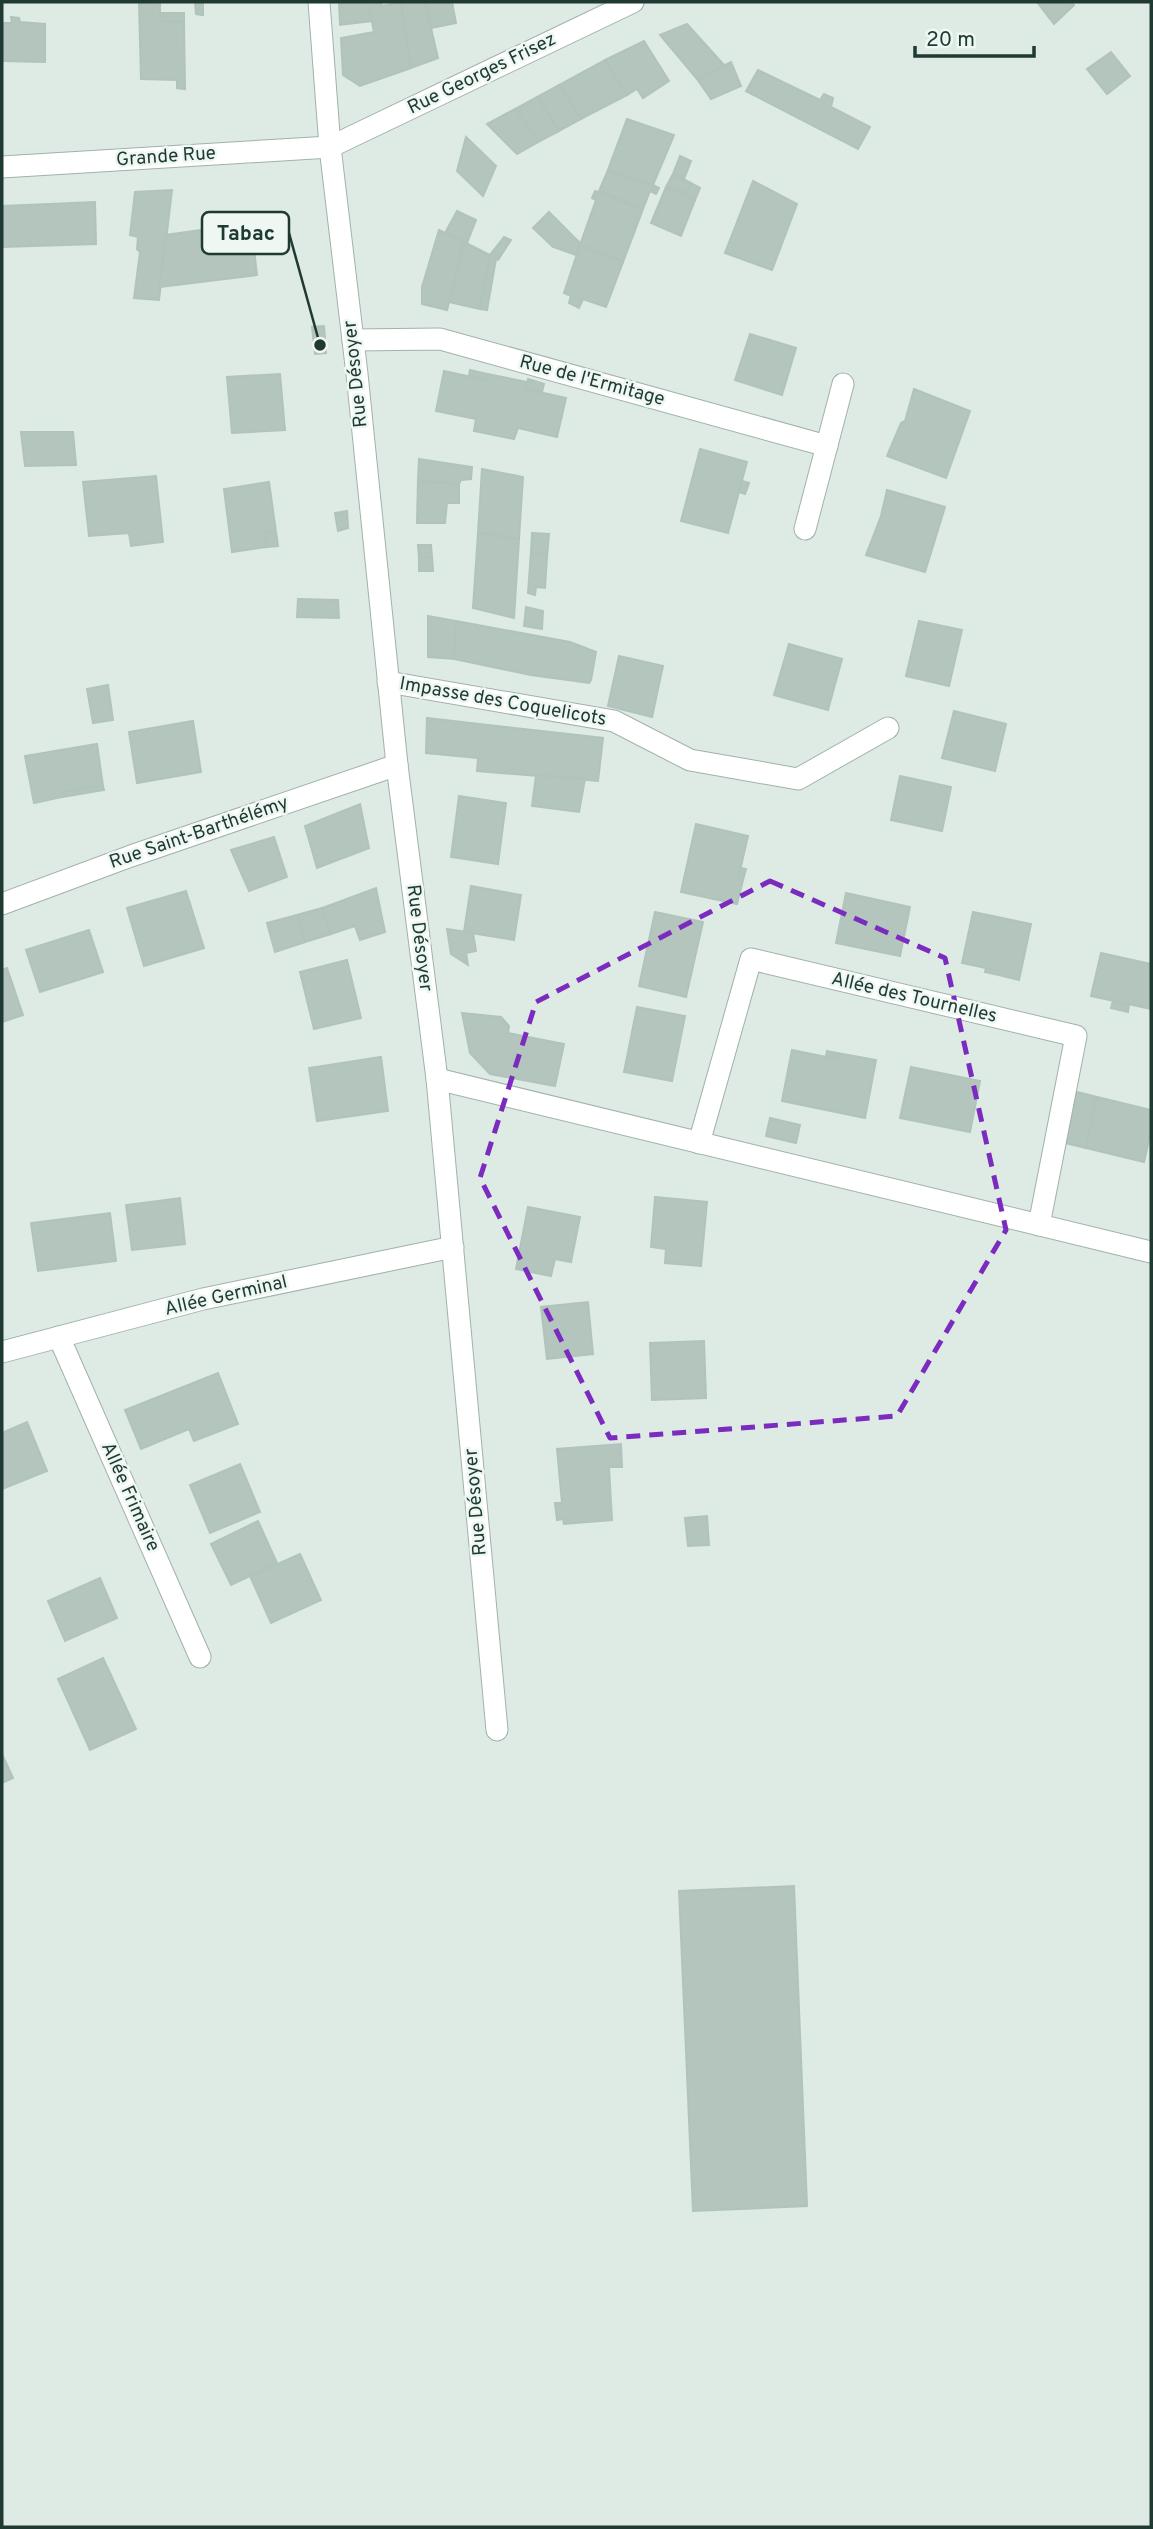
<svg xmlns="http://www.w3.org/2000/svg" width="1153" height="2529" viewBox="0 0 1153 2529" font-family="Overpass,sans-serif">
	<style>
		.building { fill: #b3c5bd; stroke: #b0c4bb; stroke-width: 2 }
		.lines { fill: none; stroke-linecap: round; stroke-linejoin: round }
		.minor-casing { stroke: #a1b2ab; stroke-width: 23 }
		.minor { stroke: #fff; stroke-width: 21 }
		.marked { fill: none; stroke: #7b2cbf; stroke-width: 5; stroke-dasharray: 14 9; stroke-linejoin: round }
		.labels { text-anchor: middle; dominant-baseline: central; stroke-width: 5; stroke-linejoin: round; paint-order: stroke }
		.street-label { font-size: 19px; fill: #1f3a32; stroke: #eef7f2 }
		.leader { fill: none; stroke: #1f3a32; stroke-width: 2.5 }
		.callout-dot { fill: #1f3a32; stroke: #eef7f2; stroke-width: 2.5 }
		.callout { fill: #eef7f2; stroke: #1f3a32; stroke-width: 2.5 }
		.callout-label { font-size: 21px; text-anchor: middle; font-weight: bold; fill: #1f3a32 }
	</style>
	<rect width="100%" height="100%" fill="#deeae4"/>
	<g class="building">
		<path d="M139,2h21v19l24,1 1,67 -8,-1v-8l-36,-1z"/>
		<path d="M195,2h8v13l-7,-1z"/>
		<path d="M339,2h29l5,19 -33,4z"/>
		<path d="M368,2h13l1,4 19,-4 10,66 -51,18 -17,-11 -2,-37 33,-6z"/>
		<path d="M401,2h24l13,56 -27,10z"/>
		<path d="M425,2h27l4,21 -25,5z"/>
		<path d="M1037,2h35l2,3 -20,19z"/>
		<path d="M160,13h24v9l-24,-1z"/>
		<path d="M11,17l8,1 1,4 25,2v38l-43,-1v-38h10z"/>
		<path d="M687,24l37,41 -27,14 -37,-44z"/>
		<path d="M644,41l25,40 -26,17 -6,-9 -10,6 -22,-35z"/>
		<path d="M1111,52l19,24 -23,18 -20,-25z"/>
		<path d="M605,60l22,35 -46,24 -22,-34z"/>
		<path d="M731,62l10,24 -30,13 -14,-20z"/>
		<path d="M758,70l62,30 4,-6 9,4 -2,9 39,20 -12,22 -112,-58z"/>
		<path d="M559,85l22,34 -22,12 -22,-34z"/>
		<path d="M537,97l22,34 -19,10 -25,-32z"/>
		<path d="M515,109l25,32 -23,13 -30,-30z"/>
		<path d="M627,119l47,16 -21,50 -45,-15z"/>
		<path d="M466,137l30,29 -13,30 -26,-25z"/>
		<path d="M680,156l11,5 -7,18 -11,-5z"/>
		<path d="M608,170l45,15 6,3 -3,6 -6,-3 -7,18 -44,-18z"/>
		<path d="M673,174l18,9 -5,11 -20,-7z"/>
		<path d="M753,181l44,23 -25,66 -47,-17z"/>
		<path d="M691,183l9,5 -5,12 -9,-6z"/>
		<path d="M666,187l29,13 -14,36 -30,-13z"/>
		<path d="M172,190l-13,110 -25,-2 6,-46 -3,-3 1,-12 -8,-2 5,-43z"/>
		<path d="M595,191l48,18 -20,53 -43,-17 16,-45 -4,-2z"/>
		<path d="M95,202l1,42 -93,3v-41z"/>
		<path d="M457,211l19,9 -9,23 -22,-10z"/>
		<path d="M549,212l31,31 -4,12 -23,-8 -20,-19z"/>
		<path d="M251,223l6,52 -98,12 7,-52z"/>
		<path d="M439,230l25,12 -17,68 -25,-6v-17z"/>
		<path d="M504,237l7,3 -13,20 -8,-5z"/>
		<path d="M464,242l26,13 -10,54 -31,-7z"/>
		<path d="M580,245l43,17 -17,45 -23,-8 -4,9 -10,-5 2,-7 -7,-3z"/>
		<path d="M490,255l6,4 -9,51 -7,-1z"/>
		<path d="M324,326l2,27 -11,1 -3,-27z"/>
		<path d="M750,334l46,14 -14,47 -47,-15z"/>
		<path d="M470,370l17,4 -2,6 -16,-4z"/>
		<path d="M444,371l41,9 2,-6 40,8 -1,7 40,9 -9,39 -39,-9 -4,11 -40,-8 2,-12 -40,-8z"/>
		<path d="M280,374l5,56 -53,3 -5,-56z"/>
		<path d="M528,379l16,5 -2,8 -16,-3z"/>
		<path d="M914,389l56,22 -24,67 -59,-22 14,-33 4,-2z"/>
		<path d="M21,432h52l3,33 -51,1z"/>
		<path d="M700,449l47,13 -19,71 -47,-12z"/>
		<path d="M419,459l53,8 -1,12 -10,1 -2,4 -41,-3z"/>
		<path d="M482,469l41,8 -4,62 -41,-6z"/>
		<path d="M156,476l7,66 -32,4 -2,-13 -40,3 -6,-54z"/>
		<path d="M418,481l41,3v19h-12l-2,20h-28z"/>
		<path d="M742,481l7,2 -4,11 -6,-2z"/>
		<path d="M269,482l7,50 -12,1 3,14 -35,5 -8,-63z"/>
		<path d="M887,490l58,17 -20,65 -59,-17 15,-39z"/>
		<path d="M347,511l1,17 -10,3 -3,-18z"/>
		<path d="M276,532l2,14 -11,1 -3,-14z"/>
		<path d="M478,533l41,6 -5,79 -41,-10z"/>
		<path d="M532,533l17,1 -2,23 -16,-5z"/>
		<path d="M418,545h13l1,12h-13z"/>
		<path d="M531,552l16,5 -2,31 -9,-1 -1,8 -7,-2z"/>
		<path d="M419,557h13l1,14h-14z"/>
		<path d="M298,599l40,1 1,18 -42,-1z"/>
		<path d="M526,607l17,4 -1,18 -18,-3z"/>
		<path d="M428,616l28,5 -2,38 -26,-2z"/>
		<path d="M456,621l114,21 26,10 -5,28 -2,3 -58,-8 -77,-16z"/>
		<path d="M919,621l43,9 -13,56 -43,-10z"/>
		<path d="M789,644l53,15 -14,51 -54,-15z"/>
		<path d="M619,656l44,10 -11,51 -44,-11z"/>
		<path d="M108,685l5,35 -20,3 -6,-34z"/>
		<path d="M954,711l52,13 -11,47 -53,-13z"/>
		<path d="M427,718l176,20 -5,43 -121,-10 1,-13 -52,-5z"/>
		<path d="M193,721l8,51 -64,11 -8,-51z"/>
		<path d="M97,744l6,42 -41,6v5l-28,6 -9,-47z"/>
		<path d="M536,775l49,4 -6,33 -47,-6z"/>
		<path d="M900,776l51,11 -9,44 -51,-11z"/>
		<path d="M103,786l1,4 -42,7v-5z"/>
		<path d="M459,796l47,7 -8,61 -47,-7z"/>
		<path d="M360,804l9,44 -52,20 -12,-42z"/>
		<path d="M696,824l52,12 -10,43 5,1 -6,24 -56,-12z"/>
		<path d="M274,837l13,40 -38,14 -18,-41z"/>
		<path d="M741,868l5,1 -3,11 -5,-1z"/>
		<path d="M471,886l50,9 -7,45 -50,-8z"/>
		<path d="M376,888l9,44 -25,8 -5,-14 -24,8 -9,-26z"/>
		<path d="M186,891l18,57 -60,18 -17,-58z"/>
		<path d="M846,893l64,14 -10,49 -64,-13z"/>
		<path d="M322,908l9,26 -26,8 -8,-27z"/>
		<path d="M655,912l48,10 -17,75 -47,-11z"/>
		<path d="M973,912l58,12 -12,56 -20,-5 1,-4 -38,-8z"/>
		<path d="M297,915l8,27 -30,10 -8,-29z"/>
		<path d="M447,929l26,4 3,18 -10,2 2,12 -17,-11z"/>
		<path d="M89,930l14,42 -63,20 -14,-42z"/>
		<path d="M1101,953l50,11v45l-60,-13z"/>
		<path d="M347,960l14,58 -47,11 -14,-57z"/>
		<path d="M7,968l16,47 -21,7v-52z"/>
		<path d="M986,968l14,3 -1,4 -14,-3z"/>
		<path d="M1113,1001l16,4 -1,7 -17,-4z"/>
		<path d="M637,1007l48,9 -13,65 -48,-9z"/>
		<path d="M462,1013l39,4 8,9 -1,7 56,11 -9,42 -65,-12 -20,-21z"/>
		<path d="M792,1050l44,9 1,-6 39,7 -11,58 -83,-17z"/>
		<path d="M827,1051l10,2 -1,6 -10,-3z"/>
		<path d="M381,1057l7,54 -71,10 -8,-53z"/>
		<path d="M911,1067l69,14 -10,51 -70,-14z"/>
		<path d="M1077,1092l20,5 -11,51 -21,-5z"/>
		<path d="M1097,1097l54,13v21l-7,31 -58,-14z"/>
		<path d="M770,1118l30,7 -4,18 -30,-7z"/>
		<path d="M655,1197l52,5 -6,64 -36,-3 1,-14 -15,-2z"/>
		<path d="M180,1198l5,46 -53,6 -6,-45z"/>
		<path d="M528,1207l52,10 -9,45 -16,-3 -4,17 -35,-7z"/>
		<path d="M110,1213l6,48 -78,10 -7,-48z"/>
		<path d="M588,1302l5,52 -46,5 -6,-52z"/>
		<path d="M704,1341l2,57 -54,2 -2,-57z"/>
		<path d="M218,1373l20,51 -44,17 -5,-12 -48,20 -16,-39z"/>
		<path d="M27,1422l20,49 -45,18v-56z"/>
		<path d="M621,1444l1,23h-13l3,53 -48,4 -1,-5 -6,1 -2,-17h7l-5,-54z"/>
		<path d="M240,1464l20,48 -50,21 -20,-48z"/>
		<path d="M707,1516l2,29 -21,1 -3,-28z"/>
		<path d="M258,1521l19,42 -46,22 -20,-41z"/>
		<path d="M300,1554l21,46 -50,23 -21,-47z"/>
		<path d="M100,1578l17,40 -52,23 -17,-40z"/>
		<path d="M103,1658l33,71 -46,21 -32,-71z"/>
		<path d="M2,1754l11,24 -11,5z"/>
		<path d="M794,1886l13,320 -114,5 -14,-320z"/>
	</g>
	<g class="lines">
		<g class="minor-casing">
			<g id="minor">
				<path d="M319,2l11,145 27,227 40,391 40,314 60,651"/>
				<path d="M2,167l328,-20 303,-145"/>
				<path d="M353,340l87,-1 387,107"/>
				<path d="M805,529l38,-145"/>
				<path d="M388,682l226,39 76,39 108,19 90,-51"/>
				<path d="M2,904l129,-48 266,-91"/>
				<path d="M437,1079l714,173"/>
				<path d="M699,1143l52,-184 325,77 -37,189"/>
				<path d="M59,1337l141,320"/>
				<path d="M2,1352l201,-53 250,-52"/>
			</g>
		</g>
		<use href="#minor" class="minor"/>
	</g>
	<path class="marked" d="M770,881l175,77 61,272 -109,186 -287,22 -130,-260 56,-176z"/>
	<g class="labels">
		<g class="street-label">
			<text transform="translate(482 74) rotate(-26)">Rue Georges Frisez</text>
			<text transform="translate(166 157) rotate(-4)">Grande Rue</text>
			<text transform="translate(356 374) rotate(-96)">Rue Désoyer</text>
			<text transform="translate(592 381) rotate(15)">Rue de l'Ermitage</text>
			<text transform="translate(503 702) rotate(10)">Impasse des Coquelicots</text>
			<text transform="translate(199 833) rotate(-19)">Rue Saint-Barthélémy</text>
			<text transform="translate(419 938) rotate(83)">Rue Désoyer</text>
			<text transform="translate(914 998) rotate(13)">Allée des Tournelles</text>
			<text transform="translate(226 1296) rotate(-13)">Allée Germinal</text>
			<text transform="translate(130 1497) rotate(66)">Allée Frimaire</text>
			<text transform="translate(476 1502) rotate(-95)">Rue Désoyer</text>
		</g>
	</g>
	<path class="leader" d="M320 345L289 233"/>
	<circle class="callout-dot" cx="320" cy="345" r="7"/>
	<rect class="callout" x="202" y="212" width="87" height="42" rx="7"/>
	<g class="callout-label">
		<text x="246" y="240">Tabac</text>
	</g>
	<rect width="1153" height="2529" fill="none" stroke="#1f3a32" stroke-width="7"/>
	<path d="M915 46v10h119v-10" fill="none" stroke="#1f3a32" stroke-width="3.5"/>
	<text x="926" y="46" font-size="21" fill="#1f3a32" stroke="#eef7f2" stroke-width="5" paint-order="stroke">20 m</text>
</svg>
